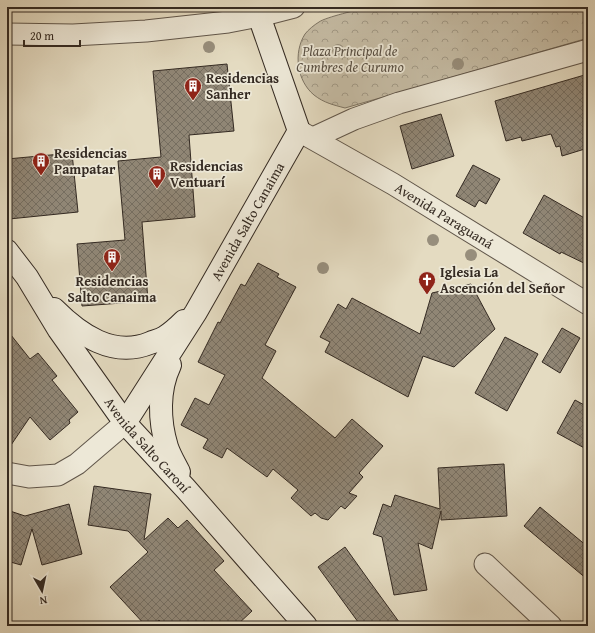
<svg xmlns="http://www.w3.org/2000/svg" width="595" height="633" viewBox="0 0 595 633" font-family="'Gentium Book Plus',serif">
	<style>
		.forest { fill: url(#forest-crowns); stroke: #7d7464 }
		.building { fill: url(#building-cross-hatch); stroke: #342a22 }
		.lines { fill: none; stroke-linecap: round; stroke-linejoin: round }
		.street-casing { stroke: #60564a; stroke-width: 23 }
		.secondary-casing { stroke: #342a22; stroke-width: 24 }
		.street { stroke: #ede8d7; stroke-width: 21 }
		.secondary { stroke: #ede8d7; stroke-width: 22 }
		.tree { fill: #978e7c }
		.labels { text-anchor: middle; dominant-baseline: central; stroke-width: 3.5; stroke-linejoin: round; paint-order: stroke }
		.park-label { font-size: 14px; font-style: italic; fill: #584f43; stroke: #ede8d7 }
		.poi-label { font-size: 14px; font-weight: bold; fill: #342a22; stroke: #ede8d7; text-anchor: start }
		.street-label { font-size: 14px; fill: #342a22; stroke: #ede8d7 }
	</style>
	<defs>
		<pattern id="forest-crowns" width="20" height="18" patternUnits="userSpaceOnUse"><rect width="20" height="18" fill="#c6bda6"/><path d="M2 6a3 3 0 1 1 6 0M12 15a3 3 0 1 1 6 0" fill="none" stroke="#a29a87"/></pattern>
		<pattern id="building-cross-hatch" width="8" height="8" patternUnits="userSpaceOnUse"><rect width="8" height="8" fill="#908675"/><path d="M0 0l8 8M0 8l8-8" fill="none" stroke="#766e60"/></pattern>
	</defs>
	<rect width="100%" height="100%" fill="#e4dbc1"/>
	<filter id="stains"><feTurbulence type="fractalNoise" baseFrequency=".005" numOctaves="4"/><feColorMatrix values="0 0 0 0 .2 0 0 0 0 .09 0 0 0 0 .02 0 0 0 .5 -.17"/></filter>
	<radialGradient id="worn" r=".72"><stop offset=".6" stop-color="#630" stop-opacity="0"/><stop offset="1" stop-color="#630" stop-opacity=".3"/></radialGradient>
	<path class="forest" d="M368,7h220v31l-243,70c-11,-3 -21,-5 -31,-13 -17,-14 -21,-42 -9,-61 3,-4 9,-9 14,-12 7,-5 39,-12 49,-15z"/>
	<g class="building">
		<path d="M227,64l7,67 -45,4 6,82 -53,5 6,79 -66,5 -5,-62 48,-4 -7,-79 43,-4 -8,-86z"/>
		<path d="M588,74v74l-26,8 -2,-10 -4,1 -5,-13 -29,7 -1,-4 -15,4 -11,-40z"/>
		<path d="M441,114l13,42 -42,13 -12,-43z"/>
		<path d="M72,153l6,59 -69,7 -2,-26v-34z"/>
		<path d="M473,165l27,14 -14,25 -7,-4 -4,7 -19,-11z"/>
		<path d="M544,195l44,25v45l-27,-13 -1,2 -37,-21z"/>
		<path d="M258,263l21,11 -2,3 19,10 -31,58 11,6 -14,27 73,60 17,-19 31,27 -24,27 4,4 -14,16 8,3 -12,13 -4,-3 -13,14 -7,-2 -6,-5 -4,3 -20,-18 7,-8 -25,-21 -6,8 -40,-29 -5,10 -19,-10 5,-9 -27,-14 14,-27 14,7 16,-30 -27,-13 20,-40 2,1 21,-39 4,2z"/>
		<path d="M471,284l24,45 -41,38 -31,-11 -15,41 -83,-45 5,-10 -10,-5 18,-33 8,5 6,-11 68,36 12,-41z"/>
		<path d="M562,328l18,10 -20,35 -18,-11z"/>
		<path d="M7,330l23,29 8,-6 19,23 -5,4 26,32 -9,8 1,3 -20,17 -20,-23 -23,34z"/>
		<path d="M505,337l33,17 -31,57 -32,-18z"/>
		<path d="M575,400l13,7v43l-31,-17z"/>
		<path d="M504,464l3,52 -66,4v-9l-9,38 -14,-6 9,47 -33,5 -12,-58 -9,-3 10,-30 8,3 4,-12 45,14 -2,-41z"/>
		<path d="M94,486l57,8 -7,46 24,-22 10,10 9,-8 37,41 -10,9 38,41 -16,15h-71l-6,-6 -7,6h-6l-36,-39 38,-35 -20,-21 -40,-6z"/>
		<path d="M69,504l13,50 -40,11 -10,-36 -11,36 -14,-4v-51l18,6z"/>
		<path d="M540,507l48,40v33l-64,-54z"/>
		<path d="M345,547l25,35 32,44h-41l-43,-59z"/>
	</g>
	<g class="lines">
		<g class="street-casing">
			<g id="street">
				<path d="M7,34l66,1 73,-4 82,-9 31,-6 35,-9"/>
				<path id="s1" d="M299,131l94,53 195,120"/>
				<path d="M313,138l41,-19 45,-16 189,-53"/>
				<path d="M7,473l22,4 29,-2 19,-11 48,-41"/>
				<path d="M485,564l66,62"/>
			</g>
		</g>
		<g class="secondary-casing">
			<g id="secondary">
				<path id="s2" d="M7,251l20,26 32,53 66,93 61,66 120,137"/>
				<path d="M54,309c26,26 59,49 96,34 5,-2 10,-3 15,-6 6,-4 13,-10 19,-16"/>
				<path d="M170,365c-12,25 -11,56 -3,82 3,9 8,17 12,25"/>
				<path id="s3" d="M125,423l71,-111 103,-181 -43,-124"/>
			</g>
		</g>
		<use href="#street" class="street"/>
		<use href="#secondary" class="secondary"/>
	</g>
	<g class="tree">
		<circle cx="209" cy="47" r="6"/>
		<circle cx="338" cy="50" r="6"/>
		<circle cx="458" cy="64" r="6"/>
		<circle cx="433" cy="240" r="6"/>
		<circle cx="471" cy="255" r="6"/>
		<circle cx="323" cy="268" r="6"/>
	</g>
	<defs>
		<g id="building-pin" transform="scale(0.9)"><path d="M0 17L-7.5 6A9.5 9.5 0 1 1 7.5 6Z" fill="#8f2418" stroke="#ede8d7"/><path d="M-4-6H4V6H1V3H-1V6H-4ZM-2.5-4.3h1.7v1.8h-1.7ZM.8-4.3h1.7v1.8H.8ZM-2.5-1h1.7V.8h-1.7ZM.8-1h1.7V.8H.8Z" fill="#fff"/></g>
		<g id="church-pin" transform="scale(0.9)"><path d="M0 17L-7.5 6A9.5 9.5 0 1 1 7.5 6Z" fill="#8f2418" stroke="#ede8d7"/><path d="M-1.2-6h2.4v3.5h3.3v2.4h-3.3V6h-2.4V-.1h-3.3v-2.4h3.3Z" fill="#fff"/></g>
	</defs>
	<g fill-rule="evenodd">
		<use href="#building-pin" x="193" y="86"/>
		<use href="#building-pin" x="41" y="161"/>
		<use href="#building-pin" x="157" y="174"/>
		<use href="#building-pin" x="112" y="257"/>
		<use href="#church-pin" x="427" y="280"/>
	</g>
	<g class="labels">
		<g class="park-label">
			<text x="350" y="51">Plaza Principal de<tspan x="350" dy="16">Cumbres de Curumo</tspan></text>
		</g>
		<g class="poi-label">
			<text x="206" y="78">Residencias<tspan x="206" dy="16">Sanher</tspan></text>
			<text x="54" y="153">Residencias<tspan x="54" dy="16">Pampatar</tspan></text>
			<text x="170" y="166">Residencias<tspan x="170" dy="16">Ventuarí</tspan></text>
			<text x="440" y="272">Iglesia La<tspan x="440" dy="16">Ascención del Señor</tspan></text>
			<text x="112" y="281" text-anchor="middle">Residencias<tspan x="112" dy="16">Salto Canaima</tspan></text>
		</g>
		<g class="street-label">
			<text stroke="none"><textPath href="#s1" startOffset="168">Avenida Paraguaná</textPath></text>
			<text stroke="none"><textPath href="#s3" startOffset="236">Avenida Salto Canaima</textPath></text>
			<text stroke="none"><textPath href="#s2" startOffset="240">Avenida Salto Caroní</textPath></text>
		</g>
	</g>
	<rect width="595" height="633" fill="none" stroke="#e4dbc1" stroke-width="24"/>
	<rect x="8" y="8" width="579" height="617" fill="none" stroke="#342a22" stroke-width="2"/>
	<rect x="12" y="12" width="571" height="609" fill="none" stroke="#342a22"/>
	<g transform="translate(42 591) rotate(171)" stroke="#ede8d7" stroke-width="3" paint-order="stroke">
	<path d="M0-3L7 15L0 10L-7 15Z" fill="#342a22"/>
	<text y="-6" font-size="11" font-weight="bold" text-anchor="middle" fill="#342a22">N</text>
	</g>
	<path d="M24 40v6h56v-6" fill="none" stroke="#342a22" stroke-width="2"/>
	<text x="30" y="40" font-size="12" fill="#342a22" stroke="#ede8d7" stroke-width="3" paint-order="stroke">20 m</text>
	<rect width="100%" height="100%" filter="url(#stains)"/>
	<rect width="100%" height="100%" fill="url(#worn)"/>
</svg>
